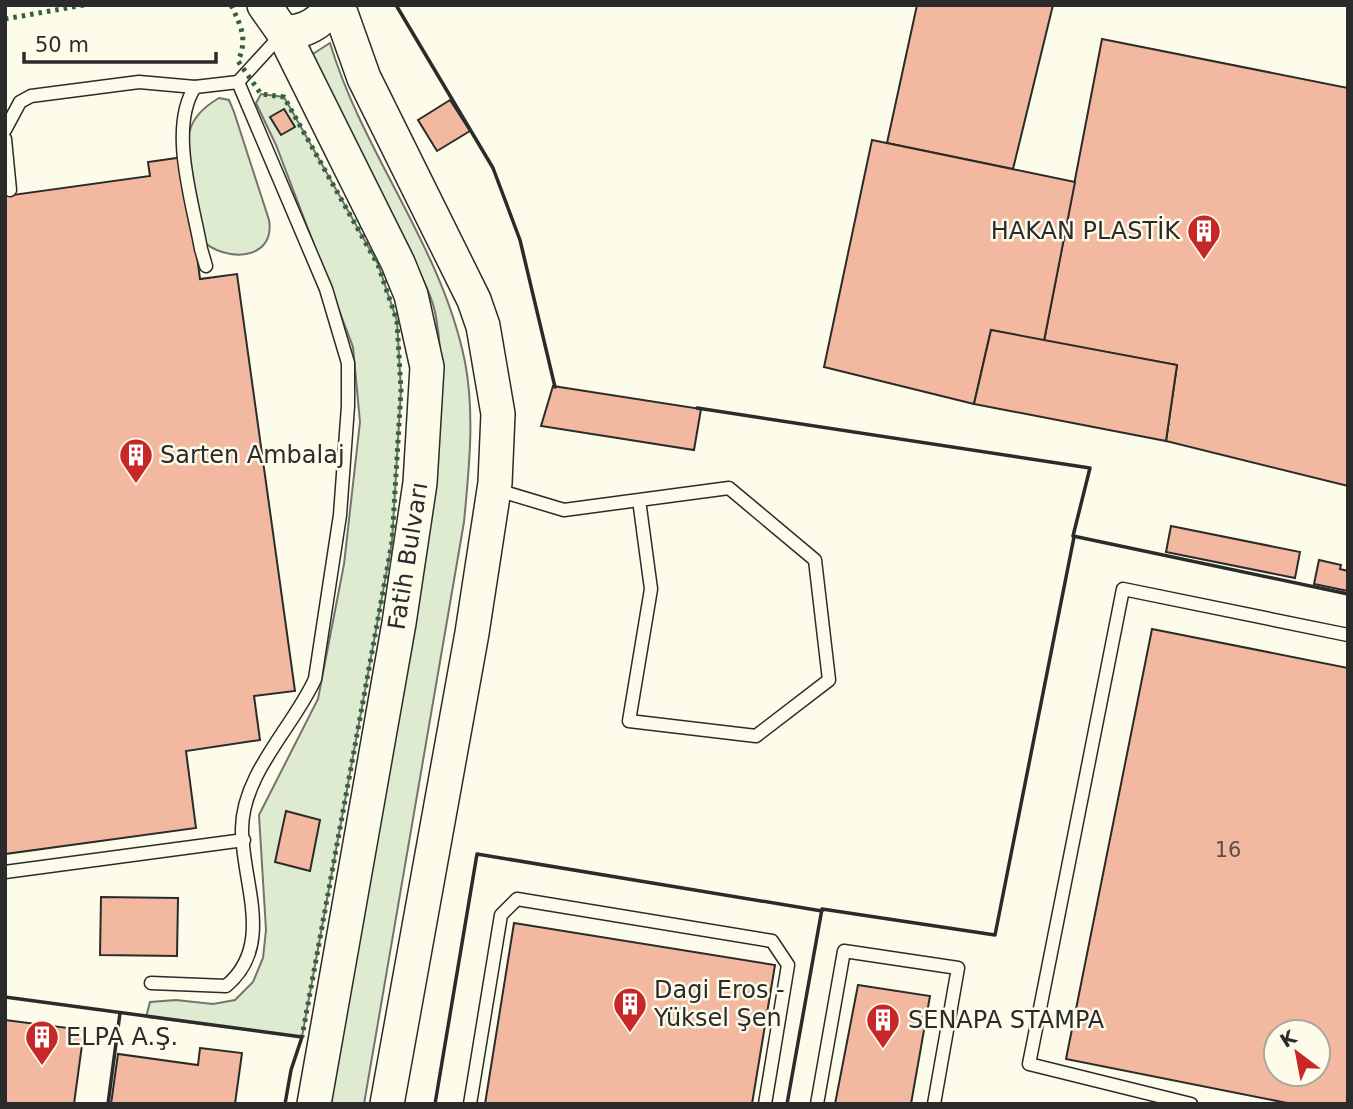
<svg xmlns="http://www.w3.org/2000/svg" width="1353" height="1109" viewBox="0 0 1353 1109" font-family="'DejaVu Sans',sans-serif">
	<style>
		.green { fill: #deebd1; stroke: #74746e; stroke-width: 2 }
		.building { fill: #f2b8a0; stroke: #2b2b2b; stroke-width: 2; fill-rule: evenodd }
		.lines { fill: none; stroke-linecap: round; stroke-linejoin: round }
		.lane-casing { stroke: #2b2b2b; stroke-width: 15 }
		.secondary-casing { stroke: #2b2b2b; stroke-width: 36 }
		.lane { stroke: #fdfbea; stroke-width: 12 }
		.secondary { stroke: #fdfbea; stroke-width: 33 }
		.hedge { stroke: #34623c; stroke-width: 5; stroke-dasharray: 3.5 5; stroke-linecap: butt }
		.wall { stroke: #2b2b2b; stroke-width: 3.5 }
		.labels { text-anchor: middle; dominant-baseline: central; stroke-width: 5; stroke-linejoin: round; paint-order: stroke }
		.number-label { font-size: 21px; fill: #5d4e48 }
		.poi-label { font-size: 24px; fill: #2b2b2b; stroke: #fdfbea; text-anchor: start }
		.street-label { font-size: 24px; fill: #2b2b2b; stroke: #fdfbea }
	</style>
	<rect width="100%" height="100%" fill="#fdfbea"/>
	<g class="green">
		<path d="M330,43c33,111 112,204 135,319 10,52 4,107 -1,160l-100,582h-36l104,-595c7,-64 15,-128 4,-192 -4,-24 -19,-48 -29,-70 -30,-65 -62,-128 -102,-188z"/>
		<path d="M261,94l23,3 94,167 19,57 4,69 -9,152 -90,495 -156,-20 4,-15 26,-2 37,4 22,-4 18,-18 10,-24 3,-28 -7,-115 59,-116 26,-135 16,-142 -7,-75 -77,-202 -20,-42z"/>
		<path d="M219,98l10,2 5,12 35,108c7,42 -46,42 -67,20 -5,-28 -21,-85 -12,-110 4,-14 17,-25 29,-32z"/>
	</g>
	<g class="building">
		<path d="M917,5h136l-40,164 -126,-26z"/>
		<path d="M1102,39l246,49v398l-182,-45 11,-76 -133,-24z"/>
		<path d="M450,100l20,31 -33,20 -19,-31z"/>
		<path d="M284,109l11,18 -14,8 -11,-18z"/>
		<path d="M872,140l203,42 -31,159 -53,-11 -17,74 -150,-37z"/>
		<path d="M184,157l16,122 37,-5 58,417 -41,5 6,44 -74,11 10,77 -191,26v-658l145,-20 -2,-14z"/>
		<path d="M991,330l186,35 -11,76 -192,-37z"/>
		<path d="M553,386l148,23 -7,41 -153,-24z"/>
		<path d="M1171,526l129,26 -5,26 -129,-26z"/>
		<path d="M1319,560l22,5 -1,4 8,2v20l-34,-7z"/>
		<path d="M1152,629l196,39v436h-56l-226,-45zM1276,1032h42v42h-42z"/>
		<path d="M286,811l34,9 -10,51 -35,-9z"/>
		<path d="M101,897l77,1 -1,58 -77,-1z"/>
		<path d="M514,923l261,42 -23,139h-267z"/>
		<path d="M858,985l72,11 -19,108h-76z"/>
		<path d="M5,1020l79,10 -10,74h-69z"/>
		<path d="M200,1048l42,5 -7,51h-124l7,-50 80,11z"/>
	</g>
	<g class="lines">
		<g class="lane-casing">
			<g id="lane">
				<path d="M195,87c-27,41 -2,116 6,162l5,17"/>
				<path d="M5,130l15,-28 11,-6 108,-14 56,5 43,-5 44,-48"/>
				<path d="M5,139l5,51"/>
				<path d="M494,489l70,21 165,-22 86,72 14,120 -73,56 -127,-15 22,-132 -12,-89"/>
				<path d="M5,872l239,-32"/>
				<path d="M151,983l75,3c50,-41 15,-106 16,-158 1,-55 52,-102 73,-149l25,-164 8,-109v-43l-22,-74 -88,-207"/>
				<path d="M470,1104l31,-189 16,-16 255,42 16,24 -23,139"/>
				<path d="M817,1104l27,-153 114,17 -24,136"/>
				<path d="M1191,1104l-162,-40 94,-475 225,46"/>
			</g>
		</g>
		<g class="secondary-casing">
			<g id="secondary">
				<path d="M264,5l19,27 115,231 13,32 16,72 -7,116 -21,140 -85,481"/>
				<path d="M338,5l26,73 110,222 9,26 15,88 -3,69 -23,150 -85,471"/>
				<path d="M283,32c22,1 37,-9 51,-27"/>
			</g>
		</g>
		<use href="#lane" class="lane"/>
		<use href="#secondary" class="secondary"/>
		<g class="hedge">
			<path d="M231,5c10,21 17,34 7,56l23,33 23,3 94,168 19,56 4,69 -9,152 -90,495"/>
			<path d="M5,19l79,-14"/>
		</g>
		<g class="wall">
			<path d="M396,5l97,163 27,72 35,147"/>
			<path d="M697,408l393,60 -17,68 275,58"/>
			<path d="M5,997l297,40 -11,33 -6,34"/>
			<path d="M108,1104l12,-91"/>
			<path d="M435,1104l42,-250 345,57"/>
			<path d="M787,1104l35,-195 173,26 79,-398"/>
		</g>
	</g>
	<defs>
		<g id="building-pin" transform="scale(1.75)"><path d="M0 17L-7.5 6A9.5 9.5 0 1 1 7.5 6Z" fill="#c62828" stroke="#fdfbea"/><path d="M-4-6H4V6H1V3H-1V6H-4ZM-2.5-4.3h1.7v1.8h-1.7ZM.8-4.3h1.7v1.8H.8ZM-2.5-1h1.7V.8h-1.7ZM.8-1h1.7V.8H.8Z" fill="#fff"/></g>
	</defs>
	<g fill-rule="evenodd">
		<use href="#building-pin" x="1204" y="231"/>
		<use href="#building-pin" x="136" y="455"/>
		<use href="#building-pin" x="630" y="1004"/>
		<use href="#building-pin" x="883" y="1020"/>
		<use href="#building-pin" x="42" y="1037"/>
	</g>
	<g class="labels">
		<g class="number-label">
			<text x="1228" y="850">16</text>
		</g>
		<g class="poi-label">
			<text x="1180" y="231" text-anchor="end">HAKAN PLASTİK</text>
			<text x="160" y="455">Sarten Ambalaj</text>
			<text x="654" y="990">Dagi Eros -<tspan x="654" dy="28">Yüksel Şen</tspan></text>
			<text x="908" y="1020">SENAPA STAMPA</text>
			<text x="66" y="1037">ELPA A.Ş.</text>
		</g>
		<g class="street-label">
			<text transform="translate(408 556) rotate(-81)">Fatih Bulvarı</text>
		</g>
	</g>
	<rect width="1353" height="1109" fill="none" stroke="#2b2b2b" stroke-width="14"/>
	<g transform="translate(1297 1053) rotate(328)"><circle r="33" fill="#fdfbea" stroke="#a9a89e" stroke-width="2"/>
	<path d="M0-5L12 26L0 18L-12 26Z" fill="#c62828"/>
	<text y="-10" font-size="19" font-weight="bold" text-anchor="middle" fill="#2b2b2b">K</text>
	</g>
	<path d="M24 52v10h192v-10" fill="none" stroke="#2b2b2b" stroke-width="3.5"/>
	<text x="35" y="52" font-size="21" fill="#2b2b2b" stroke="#fdfbea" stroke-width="5" paint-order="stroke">50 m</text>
</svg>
